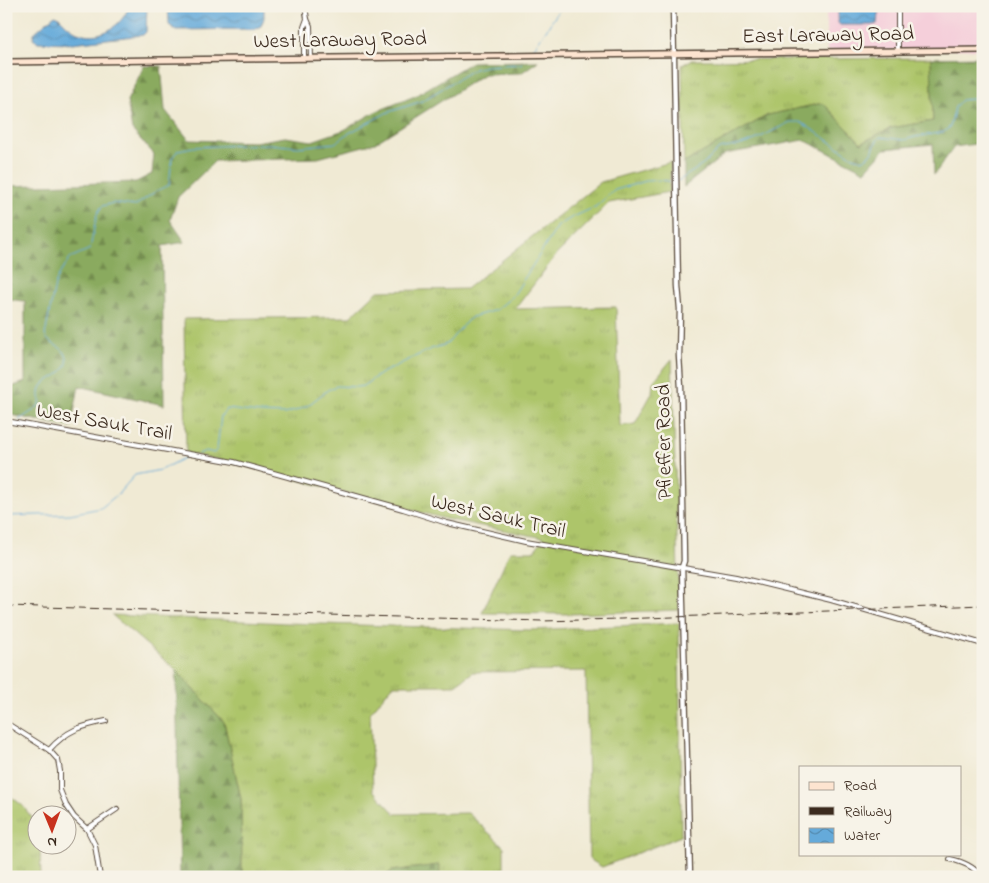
<svg xmlns="http://www.w3.org/2000/svg" width="989" height="883" viewBox="0 0 989 883" font-family="'Indie Flower',sans-serif">
	<style>
		.built { fill: #f5cfda }
		.grass { fill: url(#grass-tufts); stroke: #747844 }
		.forest { fill: url(#forest-firs); stroke: #626a3e }
		.water { fill: url(#water-waves); stroke: #506a7c }
		.lines { fill: none; stroke-linecap: round; stroke-linejoin: round }
		.stream { stroke: #65aada; stroke-width: 1 }
		.minor-casing { stroke: #564739; stroke-width: 6 }
		.tertiary-casing { stroke: #564739; stroke-width: 7 }
		.secondary-casing { stroke: #564739; stroke-width: 8 }
		.minor { stroke: #fff; stroke-width: 4 }
		.tertiary { stroke: #fff; stroke-width: 4.5 }
		.secondary { stroke: #fde4d0; stroke-width: 5 }
		.rail { stroke: #3b2a1e; stroke-width: 1; stroke-dasharray: 8 4; stroke-linecap: butt }
		.labels { text-anchor: middle; dominant-baseline: central; stroke-width: 5; stroke-linejoin: round; paint-order: stroke }
		.street-label { font-size: 21px; fill: #3b2a1e; stroke: #f7f3e8 }
	</style>
	<defs>
		<pattern id="grass-tufts" width="24" height="20" patternUnits="userSpaceOnUse" patternTransform="scale(1.25)"><rect width="24" height="20" fill="#adc56b"/><path d="M3 7l-1-3M5 7V3M7 7l1-3M15 17l-1-3M17 17v-4M19 17l1-3" fill="none" stroke="#96a95c"/></pattern>
		<pattern id="forest-firs" width="22" height="20" patternUnits="userSpaceOnUse" patternTransform="scale(1.25)"><rect width="22" height="20" fill="#8aaa5f"/><path d="M5 1l3.5 6h-7zM16 11l3.5 6h-7z" fill="#728b4e"/></pattern>
		<pattern id="water-waves" width="16" height="10" patternUnits="userSpaceOnUse" patternTransform="scale(1.25)"><rect width="16" height="10" fill="#65aada"/><path d="M0 5q4-4 8 0t8 0" fill="none" stroke="#548bb0"/></pattern>
	</defs>
	<rect width="100%" height="100%" fill="#f7f3e8"/>
	<filter id="ink" filterUnits="userSpaceOnUse"><feTurbulence type="fractalNoise" baseFrequency=".02" numOctaves="2"/><feDisplacementMap in="SourceGraphic" scale="10" xChannelSelector="R" yChannelSelector="G"/><feConvolveMatrix kernelMatrix="1 2 1 2 8 2 1 2 1" color-interpolation-filters="sRGB"/></filter>
	<filter id="wash" filterUnits="userSpaceOnUse"><feTurbulence type="fractalNoise" baseFrequency=".0096" numOctaves="4" result="noise"/><feDisplacementMap in="SourceGraphic" scale="20" xChannelSelector="R" yChannelSelector="G"/><feGaussianBlur stdDeviation="1.12" result="paint"/><feColorMatrix in="noise" values="0 0 0 0 0 0 0 0 0 0 0 0 0 0 0 0 0 1.4 0 .05"/><feComposite in="paint" operator="in"/></filter>
	<g filter="url(#wash)">
		<rect width="100%" height="100%" fill="#f0ead4"/>
		<path class="built" d="M826,6h157v43l-156,2z"/>
		<g class="grass">
			<path d="M931,58l2,63 -42,7 -30,15 -38,-40 -55,12 -84,48 -2,-98 9,-5z"/>
			<path d="M671,162l-2,30 -60,11 -52,51 -42,55 101,-2 4,119 15,-2 17,-31 1,-11 19,-23 7,251 -109,4 -88,-1 28,-62h24l10,-13 -98,-19 -208,-55 -52,-11 -2,-134 166,-2 28,-26 88,-2 135,-107z"/>
			<path d="M112,615l175,8 244,7 148,-7 2,213 -79,31 -13,-8 -3,-188 -113,1 -18,13h-62l-23,28 3,77 22,24 73,-1 36,34v30h-64l-1,-12 -47,6 -9,6h-141l-1,-78 -17,-77 -48,-52z"/>
			<path d="M6,793l16,12 15,19 1,22h2l1,31h-35z"/>
		</g>
		<g class="forest">
			<path d="M983,57v86l-29,4 -20,28 -1,-31 -48,5 -20,22 -61,-31 -79,14 -41,33v-24l84,-48 55,-12 38,40 30,-15 42,-7 -2,-63z"/>
			<path d="M538,61l-17,12 -37,1 -109,69 -57,15 -103,3 -37,36 -8,23 15,22 -23,4 2,159 -85,-19 -8,41 -65,-13v-25l19,-7v-81l-19,-2v-113l130,-4 16,-8 2,-20 -22,-24 -5,-29 17,-35h17l4,44 24,30 66,2 30,-5 27,4 32,-11 31,-18 40,-16 57,-34z"/>
			<path d="M176,670l48,52 17,77 1,78h-62z"/>
			<path d="M439,865l1,12h-57l9,-6z"/>
		</g>
		<g class="water">
			<path d="M129,6h18l-1,26 -3,3 -71,8 -34,-1 -5,-4 1,-5 21,-18 3,1c4,4 9,10 14,13 22,15 50,-1 57,-23z"/>
			<path d="M168,6h96v12l-3,8 -7,3 -78,1 -7,-5z"/>
			<path d="M838,6h41l-2,18 -4,1h-33l-2,-2z"/>
		</g>
		<g class="lines">
			<g class="stream">
				<path d="M534,48l28,-42"/>
				<path d="M678,181l26,-17 15,-15 22,-4 14,-5 35,-18h10l7,4 46,31 10,3 9,-7 4,-11 4,-5 24,3 11,-3 29,-5 6,-5 5,-20 6,-7 11,-1 11,3"/>
				<path d="M19,420l15,-10 6,-6c1,-6 -2,-14 3,-19 6,-8 32,-14 22,-32 -5,-8 -16,-8 -20,-18l10,-50 4,-10 11,-17 20,-9 7,-35 5,-8 11,-3 22,3 21,-15 13,-6 3,-27 6,-8 15,-3 77,-3 28,3 37,-4 14,-10 37,-20 36,-12 52,-32 12,-3 34,-2 2,-1"/>
				<path d="M6,429l6,-4"/>
				<path d="M198,454l8,-3 8,2 3,-4 4,-33 6,-7 33,4 24,1 14,-4 9,-4 22,-17 8,-3 20,1 6,-1 17,-12 28,-14 23,-11 16,-5 20,-23 5,-4 24,-7 17,-14 45,-70 13,-8 24,-11 20,-17 31,-9 15,-1 14,2"/>
				<path d="M6,516l64,-2 31,-6 17,-14 17,-19 25,-5 28,-14"/>
			</g>
		</g>
	</g>
	<g filter="url(#ink)">
		<g class="lines">
			<g class="minor-casing">
				<g id="minor">
					<path d="M305,6l2,13 3,7 1,32"/>
					<path d="M898,6v45"/>
					<path d="M304,58v-31l3,-8"/>
					<path d="M6,421l228,41 169,47 44,14 79,18 210,36 95,23 152,44"/>
					<path d="M6,723l43,27 9,10 2,11v19l6,15 8,12 13,12 8,16 5,32"/>
					<path d="M49,750c18,-20 32,-24 57,-29"/>
					<path d="M87,829l30,-20"/>
					<path d="M950,859c13,3 23,7 32,18"/>
				</g>
			</g>
			<g class="tertiary-casing">
				<path id="tertiary" d="M673,6l5,280 2,23 -1,46 2,33 3,173 -2,6 8,310"/>
			</g>
			<g class="secondary-casing">
				<path id="secondary" d="M6,62l977,-12"/>
			</g>
			<use href="#minor" class="minor"/>
			<use href="#tertiary" class="tertiary"/>
			<use href="#secondary" class="secondary"/>
			<path class="rail" d="M6,606l536,15 79,-2 362,-14"/>
		</g>
	</g>
	<g class="labels">
		<g class="street-label">
			<text transform="translate(828 36) rotate(-1)">East Laraway Road</text>
			<text transform="translate(340 41) rotate(-1)">West Laraway Road</text>
			<text transform="translate(104 423) rotate(10)">West Sauk Trail</text>
			<text transform="translate(665 442) rotate(-91)">Pfieffer Road</text>
			<text transform="translate(498 517) rotate(13)">West Sauk Trail</text>
		</g>
	</g>
	<rect width="989" height="883" fill="none" stroke="#f7f3e8" stroke-width="25"/>
	<rect x="799" y="766" width="162" height="90" fill="#f7f3e8" stroke="#aca397"/>
	<rect x="809" y="782" width="25" height="8" fill="#fde4d0" stroke="#aca397"/>
	<text x="844" y="790" font-size="15" fill="#3b2a1e">Road</text>
	<rect x="809" y="807" width="25" height="8" fill="#3b2a1e" stroke="#aca397"/>
	<text x="844" y="816" font-size="15" fill="#3b2a1e">Railway</text>
	<rect x="809" y="828" width="25" height="15" fill="url(#water-waves)" stroke="#aca397"/>
	<text x="844" y="840" font-size="15" fill="#3b2a1e">Water</text>
	<g transform="translate(52 830) rotate(179)"><circle r="24" fill="#f7f3e8" stroke="#aca397"/>
	<path d="M0-4L9 19L0 12L-9 19Z" fill="#c8321e"/>
	<text y="-8" font-size="14" font-weight="bold" text-anchor="middle" fill="#3b2a1e">N</text>
	</g>
</svg>
